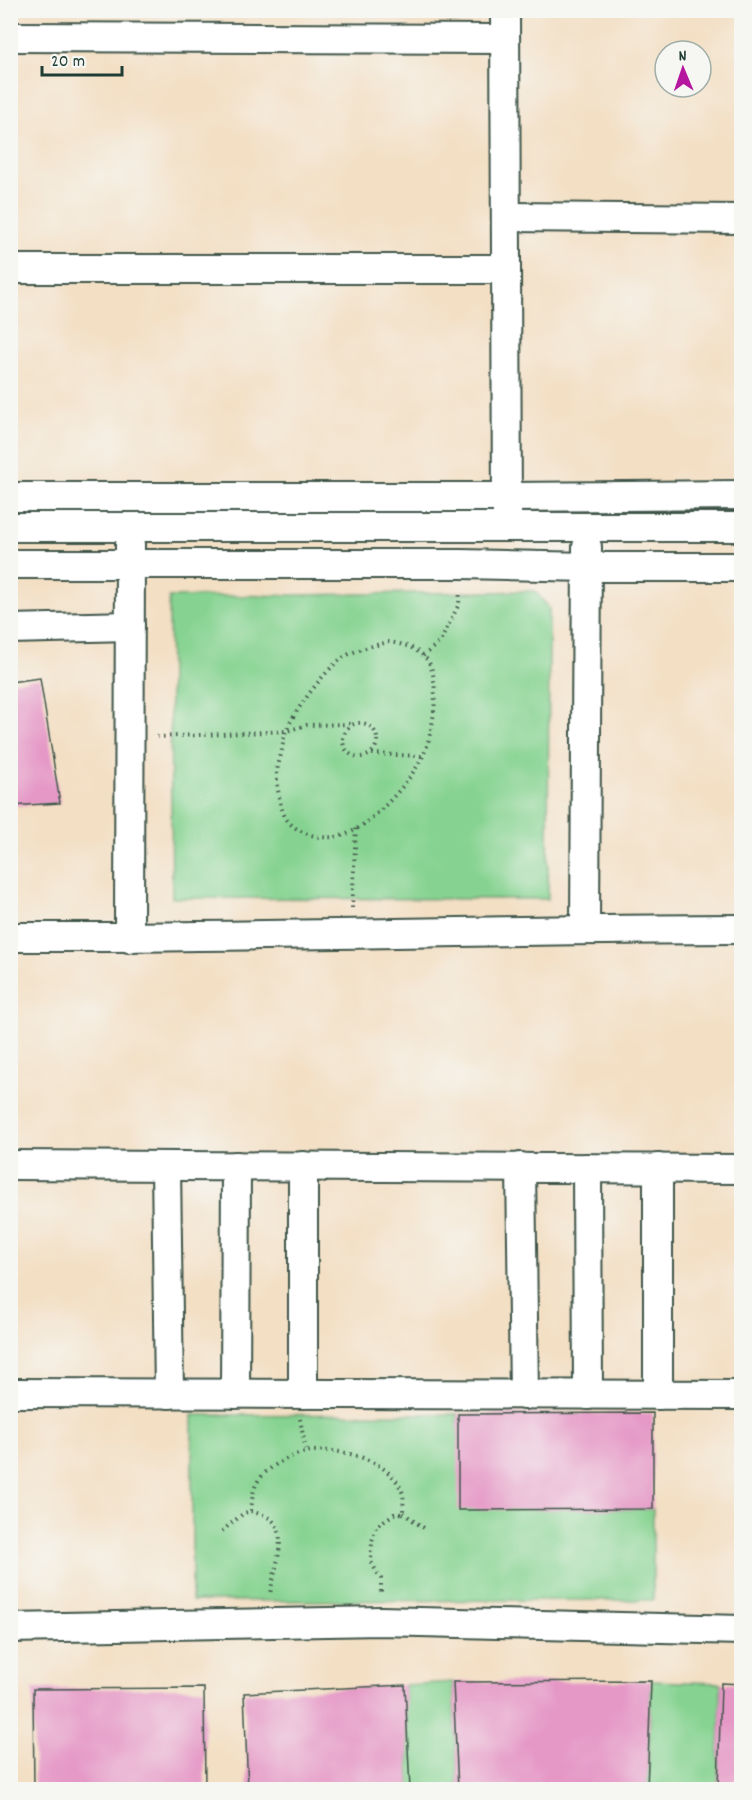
<svg xmlns="http://www.w3.org/2000/svg" width="752" height="1800" viewBox="0 0 752 1800" font-family="Dekko,sans-serif">
	<style>
		.green { fill: #86d391; stroke: #528862; stroke-width: 1.5 }
		.building { fill: #e598c6 }
		.lines { fill: none; stroke-linecap: round; stroke-linejoin: round }
		.minor-casing { stroke: #3f554a; stroke-width: 32 }
		.path { stroke: #3f554a; stroke-width: 4; stroke-dasharray: 1.5 4.5; stroke-linecap: butt }
		.minor { stroke: #fff; stroke-width: 28 }
	</style>
	<rect width="100%" height="100%" fill="#f6f6f2"/>
	<filter id="ink" filterUnits="userSpaceOnUse"><feTurbulence type="fractalNoise" baseFrequency=".0167" numOctaves="2"/><feDisplacementMap in="SourceGraphic" scale="12" xChannelSelector="R" yChannelSelector="G"/><feConvolveMatrix kernelMatrix="1 2 1 2 8 2 1 2 1" color-interpolation-filters="sRGB"/></filter>
	<filter id="wash" filterUnits="userSpaceOnUse"><feTurbulence type="fractalNoise" baseFrequency=".008" numOctaves="4" result="noise"/><feDisplacementMap in="SourceGraphic" scale="24" xChannelSelector="R" yChannelSelector="G"/><feGaussianBlur stdDeviation="1.35" result="paint"/><feColorMatrix in="noise" values="0 0 0 0 0 0 0 0 0 0 0 0 0 0 0 0 0 1.4 0 .05"/><feComposite in="paint" operator="in"/></filter>
	<g filter="url(#wash)">
		<rect width="100%" height="100%" fill="#f3dfc4"/>
		<g class="green">
			<path d="M535,591l14,17 -1,291 -376,-1 -3,-301z"/>
			<path d="M458,1414l1,95h194v91l-461,1v-186z"/>
			<path d="M651,1681l70,2 -3,106 -71,1z"/>
			<path d="M453,1682l5,107h-48l-5,-104z"/>
		</g>
		<g id="blocks">
			<g class="building">
				<path d="M40,678l20,125 -50,3v-124z"/>
				<path d="M653,1413v96l-195,1v-96z"/>
				<path d="M651,1681l-4,109h-189l-5,-108z"/>
				<path d="M721,1683l21,1v106h-24z"/>
				<path d="M405,1685l5,105h-162l-4,-97z"/>
				<path d="M204,1688l1,102h-171l-1,-101z"/>
			</g>
		</g>
	</g>
	<g filter="url(#ink)">
		<use href="#blocks" fill-opacity="0" stroke="#3f554a" stroke-width="1.5"/>
		<g class="lines">
			<g class="minor-casing">
				<g id="minor">
					<path d="M505,10l2,505"/>
					<path d="M10,37l495,2"/>
					<path d="M507,217l235,2"/>
					<path d="M10,269h496"/>
					<path d="M10,497h497l235,-2"/>
					<path d="M10,527h732"/>
					<path d="M10,564h451l127,3h154"/>
					<path d="M10,629l120,-3"/>
					<path d="M585,929l2,-382"/>
					<path d="M10,937c244,1 488,-8 732,-8"/>
					<path d="M129,938l1,-394"/>
					<path d="M10,1165l732,4"/>
					<path d="M166,1166l3,228"/>
					<path d="M521,1167l3,228"/>
					<path d="M587,1168l1,227"/>
					<path d="M658,1168v227"/>
					<path d="M10,1393l732,2"/>
					<path d="M235,1394l1,-228"/>
					<path d="M303,1394v-228"/>
					<path d="M10,1628l371,-7 361,9"/>
				</g>
			</g>
			<g class="path">
				<path d="M388,642c14,1 36,8 42,23 10,23 3,67 -6,89 -12,26 -55,75 -83,82 -19,4 -42,-1 -54,-16 -7,-9 -11,-38 -10,-49 1,-7 4,-15 5,-22 1,-6 2,-13 4,-18 7,-18 39,-61 55,-72 12,-9 32,-13 47,-17z"/>
				<path d="M423,656l17,-14 19,-38 1,-13"/>
				<circle cx="360" cy="740" r="17"/>
				<path d="M157,737l129,-6 21,-6 46,-1"/>
				<path d="M372,754l50,2"/>
				<path d="M352,908l4,-80"/>
				<path d="M300,1419l6,33c31,-6 86,7 97,42 1,6 0,13 0,19l-9,1 -18,12 -4,16 -1,20 10,17v15"/>
				<path d="M251,1511c7,3 16,4 22,10 16,17 -1,54 -3,74"/>
				<path d="M403,1513l21,15"/>
				<path d="M222,1531l22,-18 7,-2c1,-7 1,-16 4,-24 7,-18 33,-31 51,-35"/>
			</g>
			<use href="#minor" class="minor"/>
		</g>
	</g>
	<rect width="752" height="1800" fill="none" stroke="#f6f6f2" stroke-width="36"/>
	<g transform="translate(683 69) rotate(358)"><circle r="28" fill="#f6f6f2" stroke="#a0aca6" stroke-width="1.5"/>
	<path d="M0-4.5L10 22L0 15L-10 22Z" fill="#b5179e"/>
	<text y="-9" font-size="16" font-weight="bold" text-anchor="middle" fill="#1f3d34">N</text>
	</g>
	<path d="M42 66v9h80v-9" fill="none" stroke="#1f3d34" stroke-width="3"/>
	<text x="51" y="66" font-size="18" fill="#1f3d34" stroke="#f6f6f2" stroke-width="4.5" paint-order="stroke">20 m</text>
</svg>
